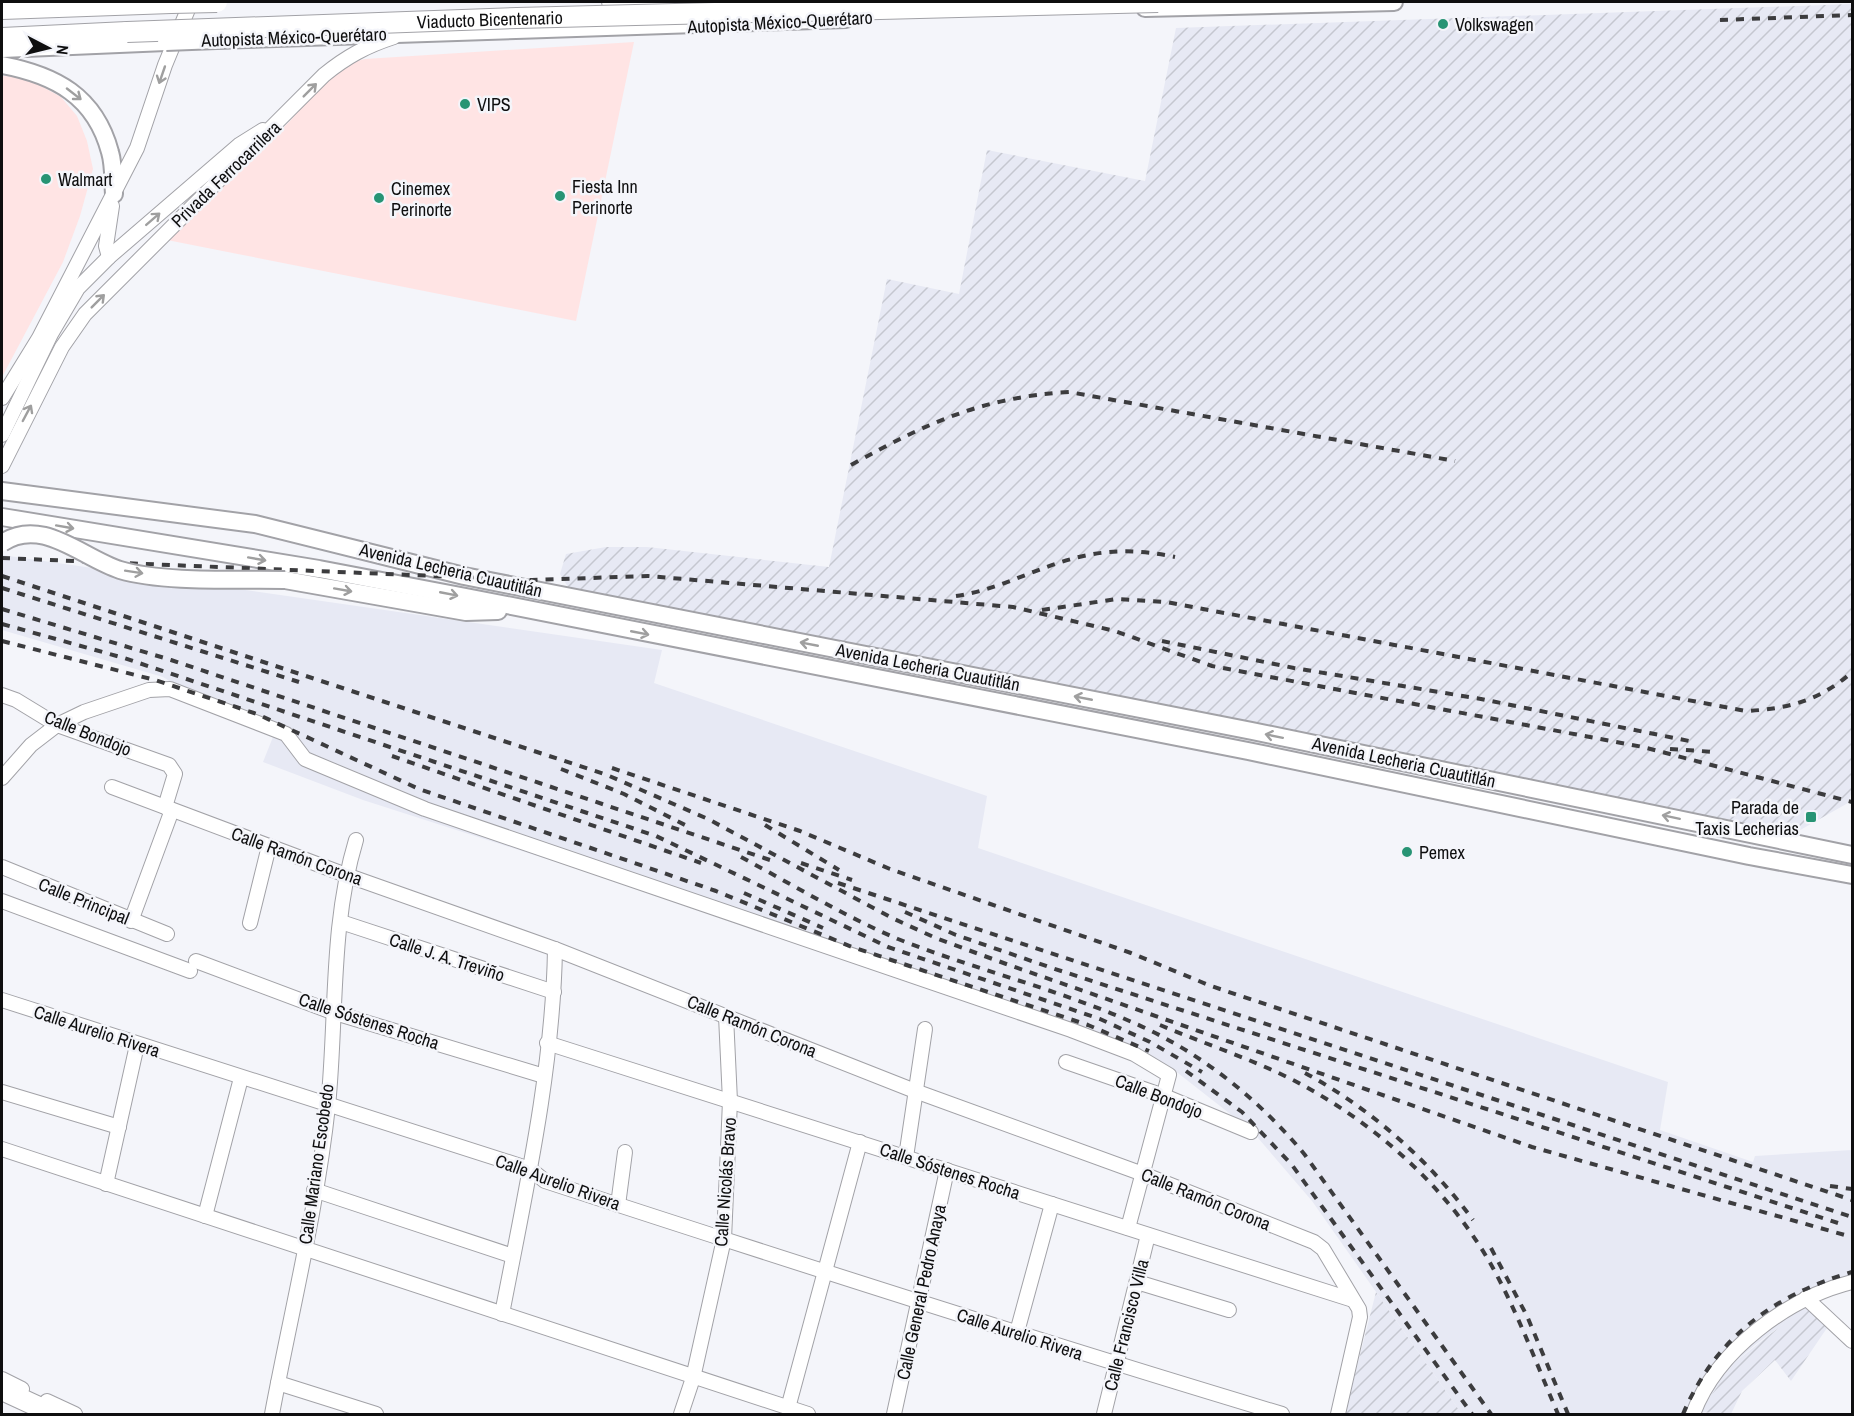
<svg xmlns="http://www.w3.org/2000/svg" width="1854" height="1416" viewBox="0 0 1854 1416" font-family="'Archivo Narrow',sans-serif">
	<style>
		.commercial { fill: #ffe4e4 }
		.industrial { fill: url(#industrial-furrows) }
		.built { fill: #e7e9f4 }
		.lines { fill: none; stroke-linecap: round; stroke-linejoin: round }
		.minor-casing { stroke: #a2a2a7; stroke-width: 16 }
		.major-casing { stroke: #a2a2a7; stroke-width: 20 }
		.highway-casing { stroke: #a2a2a7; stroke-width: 22 }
		.minor { stroke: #fff; stroke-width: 14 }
		.major { stroke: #fff; stroke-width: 16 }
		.highway { stroke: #fff; stroke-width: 20 }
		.rail { stroke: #3c3c3e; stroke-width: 4; stroke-dasharray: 8 8; stroke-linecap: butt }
		.major-bridge-casing { stroke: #a2a2a7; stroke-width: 20; stroke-linecap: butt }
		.highway-bridge-casing { stroke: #a2a2a7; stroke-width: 22; stroke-linecap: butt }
		.major-bridge { stroke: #fff; stroke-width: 16 }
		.highway-bridge { stroke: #fff; stroke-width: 20 }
		.oneway { stroke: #9f9f9f }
		.poi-dot { fill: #279474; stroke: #f4f5fa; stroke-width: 2 }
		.labels { text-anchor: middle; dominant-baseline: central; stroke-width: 5; stroke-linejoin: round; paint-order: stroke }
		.street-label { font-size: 18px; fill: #0e0e0f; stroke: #f4f5fa }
		.poi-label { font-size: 18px; fill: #0e0e0f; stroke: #f4f5fa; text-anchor: start }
	</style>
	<defs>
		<pattern id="industrial-furrows" width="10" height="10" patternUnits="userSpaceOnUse" patternTransform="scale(1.5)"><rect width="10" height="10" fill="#e7e9f4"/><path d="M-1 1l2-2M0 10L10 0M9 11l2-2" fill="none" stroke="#c5c7d0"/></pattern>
	</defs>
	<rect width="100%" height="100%" fill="#f4f5fa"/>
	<g class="commercial">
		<path d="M634,42l-58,279 -414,-82 100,-90 28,-28 28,-34 35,-25 12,-3z"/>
		<path d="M2,76l23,1 36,20 16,19 10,25 6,28 -13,47 -17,46 -61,115z"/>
	</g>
	<g class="industrial">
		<path d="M1852,4v787l-4,12 -53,30 -1227,-246 -8,-13 6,-20 40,-7h41l182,20 58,-288 72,15 28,-144 158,31 31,-153z"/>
		<path d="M1376,1292l86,122h-117z"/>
		<path d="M1807,1305l22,20 -38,56 -16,-21 -33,31 -11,23 -32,-2 35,-49z"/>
	</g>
	<path class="built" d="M2,555l660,95 -8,33 333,113 -9,52 690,234 -8,48 93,32 2,-6 97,-6v139l-28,5 -69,51 -21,18 -36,51h-236l-150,-213 -60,-70 -78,-61 -95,-40 -716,-230 -100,-38 10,-25 -59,-28 -51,-32 -161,-47z"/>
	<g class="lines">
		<g class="minor-casing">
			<g id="minor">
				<path d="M109,257l-3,-11 6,-40"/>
				<path d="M2,398l37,-60 98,-190 28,-83 26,-63"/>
				<path d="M2,435l49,-101 27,-46 31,-31 130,-112 24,-15"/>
				<path d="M2,466l60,-119 23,-33 239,-239c22,-18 42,-29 70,-38"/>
				<path d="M2,695l14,5 41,25 112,40 6,9 -10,33"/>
				<path d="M2,778l29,-33 26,-20 27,-13 65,-22 21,-1 116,45 19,25 120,50 646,221 63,24 35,21 -41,153"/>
				<path d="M112,787l234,88 209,74 360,142 228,83 171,68 9,7 36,60 1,8 -22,97"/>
				<path d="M2,867l165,67"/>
				<path d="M2,901l188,70"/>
				<path d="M131,921l41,-111"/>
				<path d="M341,922l213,70"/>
				<path d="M250,923l19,-77"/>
				<path d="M196,961l136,51 212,64"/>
				<path d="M2,1000l528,169 15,12c245,80 490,159 737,233"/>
				<path d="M547,1043l806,257"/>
				<path d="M1066,1062l98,34 87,36"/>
				<path d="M2,1092l117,35"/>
				<path d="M2,1149l806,265"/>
				<path d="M906,1157l19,-128"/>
				<path d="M106,1184l31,-139"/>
				<path d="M314,1190l199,66"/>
				<path d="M618,1205l7,-53"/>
				<path d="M205,1216l36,-138"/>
				<path d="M1137,1282l92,28"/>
				<path d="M1806,1298l46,43"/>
				<path d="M502,1314c23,-120 51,-243 53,-365"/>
				<path d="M1017,1332l35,-128"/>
				<path d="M2,1379l20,10"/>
				<path d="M278,1383l98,31"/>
				<path d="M47,1401l28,13"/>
				<path d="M788,1408l72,-266"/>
				<path d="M272,1414c19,-102 45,-205 56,-308 9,-89 2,-180 28,-266"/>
				<path d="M681,1414l12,-36 31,-139 6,-138 -4,-85"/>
				<path d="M894,1414l53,-244"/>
				<path d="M1104,1414l44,-179"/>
				<path d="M1693,1414c24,-64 95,-116 159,-132"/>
			</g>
		</g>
		<g class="major-casing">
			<g id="major">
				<path d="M1145,8l249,-6"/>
				<path d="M217,40c210,-9 419,-12 629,-21"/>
				<path d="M2,49l164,-7"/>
				<path d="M2,65c53,10 93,31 108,87 4,13 3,29 4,42"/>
				<path d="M2,491l253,33 209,52 788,155 600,124"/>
				<path d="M2,517l317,52 147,28 782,154 501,105 103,19"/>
				<path d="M285,580l181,32 32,-1"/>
			</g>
		</g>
		<g class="highway-casing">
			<g id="highway">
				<path d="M612,2l63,5"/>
				<path d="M2,9l169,-6"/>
				<path d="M2,38l125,-6"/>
				<path d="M2,1390l52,24"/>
			</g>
		</g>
		<use href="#minor" class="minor"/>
		<use href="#major" class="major"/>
		<use href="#highway" class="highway"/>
		<g class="rail">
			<path d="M1720,20l132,-5"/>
			<path d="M851,465c74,-41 131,-68 218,-73l386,69"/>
			<path d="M2,558l530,22 116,-4 365,31 102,24 97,35 431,81 209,55"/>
			<path d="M2,576l605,199 101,44 184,99 46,21 71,26 523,182 320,90"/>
			<path d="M2,588l297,94"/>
			<path d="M956,596c43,-6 81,-29 123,-39 33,-8 63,-7 96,0"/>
			<path d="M2,609l169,51 602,201"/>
			<path d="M1042,610l75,-11 49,3 580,109c42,-2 75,-11 106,-39"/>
			<path d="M2,624l122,34 532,178 232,111 212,72 50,23 52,30"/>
			<path d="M2,641l153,39 102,34 162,75 297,102 136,56 236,78 61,26"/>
			<path d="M1162,641l132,27 187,31 208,42"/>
			<path d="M1670,749l45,3"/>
			<path d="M392,756l309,107"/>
			<path d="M612,768l188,63 90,38 241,84 80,33 641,214"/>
			<path d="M561,769l63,25 65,33"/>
			<path d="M765,825l74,45"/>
			<path d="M741,857c52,28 103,59 157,82 78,31 160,50 236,84 65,28 126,77 171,132l186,259"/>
			<path d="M801,863l51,17"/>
			<path d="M838,883l1014,334"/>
			<path d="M744,893l79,35"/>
			<path d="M905,912l51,23 96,33 786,255"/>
			<path d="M1160,1025c45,19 92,34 135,56 78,41 149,103 194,180 28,49 47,102 69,153"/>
			<path d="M1186,1071l56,41 50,53 180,249"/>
			<path d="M1305,1073c65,35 124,87 168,147"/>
			<path d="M1830,1186l22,3"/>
			<path d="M1491,1248l36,68 41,98"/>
			<path d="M1683,1414c33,-77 91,-119 169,-142"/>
		</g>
		<g class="major-bridge-casing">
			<g id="major-bridge">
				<path d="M166,42l51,-2"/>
				<path d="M2,543c40,-27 80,15 118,27 44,13 118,9 165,10"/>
			</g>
		</g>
		<g class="highway-bridge-casing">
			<g id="highway-bridge">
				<path d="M171,3l46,-1"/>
				<path id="s1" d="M127,32l390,-14 641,-16"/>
			</g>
		</g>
		<use href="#major-bridge" class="major-bridge"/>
		<use href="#highway-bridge" class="highway-bridge"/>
	</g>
	<defs><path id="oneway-shaft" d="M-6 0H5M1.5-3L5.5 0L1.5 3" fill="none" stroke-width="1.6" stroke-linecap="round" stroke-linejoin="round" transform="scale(1.5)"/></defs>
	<g class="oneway">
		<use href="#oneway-shaft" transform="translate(162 75) rotate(109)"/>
		<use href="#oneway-shaft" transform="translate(310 90) rotate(-45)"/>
		<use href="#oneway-shaft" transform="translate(74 94) rotate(38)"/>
		<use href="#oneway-shaft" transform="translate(153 219) rotate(-41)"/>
		<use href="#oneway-shaft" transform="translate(98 301) rotate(-45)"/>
		<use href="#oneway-shaft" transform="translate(27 413) rotate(-62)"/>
		<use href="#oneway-shaft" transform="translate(65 527) rotate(10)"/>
		<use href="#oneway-shaft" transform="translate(257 559) rotate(10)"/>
		<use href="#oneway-shaft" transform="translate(134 572) rotate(9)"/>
		<use href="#oneway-shaft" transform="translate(343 590) rotate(10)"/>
		<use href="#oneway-shaft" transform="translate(449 594) rotate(11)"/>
		<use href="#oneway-shaft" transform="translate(640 633) rotate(11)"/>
		<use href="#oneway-shaft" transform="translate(809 644) rotate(-169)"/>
		<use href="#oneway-shaft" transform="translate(1083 698) rotate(-169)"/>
		<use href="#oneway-shaft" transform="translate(1274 736) rotate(-168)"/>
		<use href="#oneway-shaft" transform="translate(1671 817) rotate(-168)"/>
	</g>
	<g class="poi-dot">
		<circle cx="1443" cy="24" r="6"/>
		<circle cx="465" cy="104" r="6"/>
		<circle cx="46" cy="179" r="6"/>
		<circle cx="560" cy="196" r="6"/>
		<circle cx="379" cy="198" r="6"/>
		<rect x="1805" y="811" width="12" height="12" rx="3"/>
		<circle cx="1407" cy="852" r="6"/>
	</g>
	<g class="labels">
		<g class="street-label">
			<text stroke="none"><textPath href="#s1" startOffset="363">Viaducto Bicentenario</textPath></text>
			<text transform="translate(780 22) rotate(-3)">Autopista México-Querétaro</text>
			<text transform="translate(294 37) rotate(-2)">Autopista México-Querétaro</text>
			<text transform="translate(226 174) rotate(-44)">Privada Ferrocarrilera</text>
			<text transform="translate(451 570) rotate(13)">Avenida Lecheria Cuautitlán</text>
			<text transform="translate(928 667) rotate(11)">Avenida Lecheria Cuautitlán</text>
			<text transform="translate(88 733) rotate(22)">Calle Bondojo</text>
			<text transform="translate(1404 762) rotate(12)">Avenida Lecheria Cuautitlán</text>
			<text transform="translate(297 856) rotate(20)">Calle Ramón Corona</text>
			<text transform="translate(84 901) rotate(22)">Calle Principal</text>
			<text transform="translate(447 957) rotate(18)">Calle J. A. Treviño</text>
			<text transform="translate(369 1021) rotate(18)">Calle Sóstenes Rocha</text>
			<text transform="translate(752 1026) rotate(22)">Calle Ramón Corona</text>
			<text transform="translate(97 1031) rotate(18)">Calle Aurelio Rivera</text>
			<text transform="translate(1159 1096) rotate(21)">Calle Bondojo</text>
			<text transform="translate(316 1164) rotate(-82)">Calle Mariano Escobedo</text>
			<text transform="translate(950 1171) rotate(18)">Calle Sóstenes Rocha</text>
			<text transform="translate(558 1182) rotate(20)">Calle Aurelio Rivera</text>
			<text transform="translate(725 1182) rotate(-86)">Calle Nicolás Bravo</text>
			<text transform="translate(1206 1199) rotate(22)">Calle Ramón Corona</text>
			<text transform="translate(921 1292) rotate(-78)">Calle General Pedro Anaya</text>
			<text transform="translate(1126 1325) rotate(-76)">Calle Francisco Villa</text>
			<text transform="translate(1020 1334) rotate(18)">Calle Aurelio Rivera</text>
		</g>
		<g class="poi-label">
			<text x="1455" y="24">Volkswagen</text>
			<text x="477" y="104">VIPS</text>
			<text x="58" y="179">Walmart</text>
			<text x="572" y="186">Fiesta Inn<tspan x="572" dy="21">Perinorte</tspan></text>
			<text x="391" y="188">Cinemex<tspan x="391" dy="21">Perinorte</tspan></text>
			<text x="1799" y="807" text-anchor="end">Parada de<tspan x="1799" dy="21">Taxis Lecherias</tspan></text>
			<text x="1419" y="852">Pemex</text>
		</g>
	</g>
	<rect width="1854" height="1416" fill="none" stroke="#0e0e0f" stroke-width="6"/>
	<g transform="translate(48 48) rotate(97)" stroke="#f4f5fa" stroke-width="4.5" paint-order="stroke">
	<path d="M0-4.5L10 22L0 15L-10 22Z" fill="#0e0e0f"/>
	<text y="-9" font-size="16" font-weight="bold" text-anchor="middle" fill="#0e0e0f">N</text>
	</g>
</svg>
